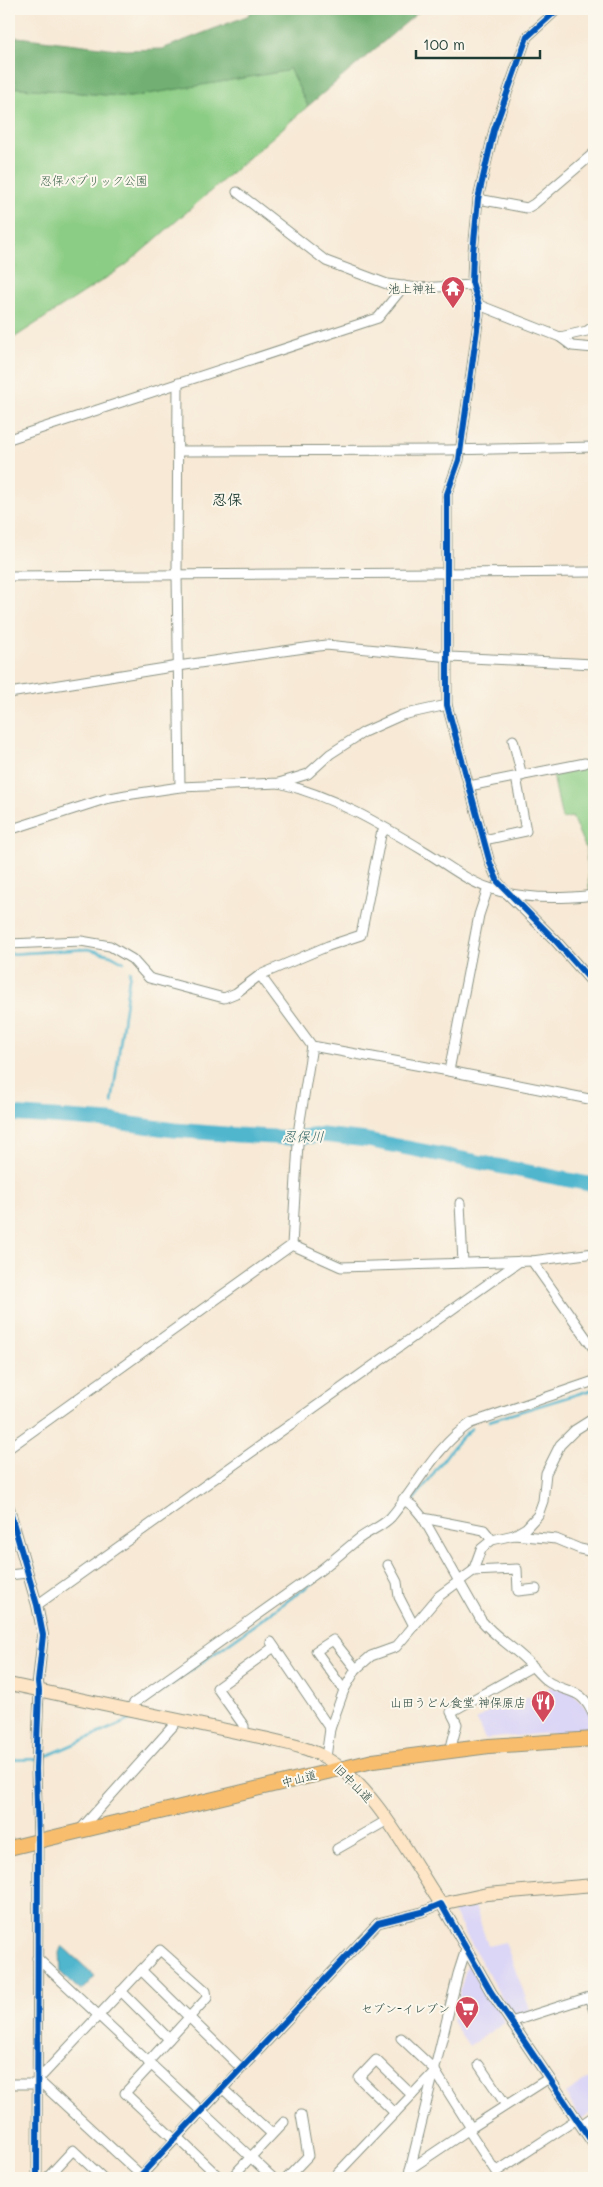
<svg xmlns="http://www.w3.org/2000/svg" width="603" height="2187" viewBox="0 0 603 2187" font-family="Mali,'Klee One',sans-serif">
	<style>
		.built { fill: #dcd6f6 }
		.green { fill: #8ccd85; stroke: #56855c }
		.forest { fill: #71b072; stroke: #487653 }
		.water { fill: #50b6ce; stroke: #387a81 }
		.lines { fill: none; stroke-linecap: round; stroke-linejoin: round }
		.stream { stroke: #50b6ce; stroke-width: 2.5 }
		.river { stroke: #50b6ce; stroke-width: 15 }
		.minor-casing { stroke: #8b9384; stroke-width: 11 }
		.tertiary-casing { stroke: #8b9384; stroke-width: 12 }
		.secondary-casing { stroke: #8b9384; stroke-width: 14 }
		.trunk-casing { stroke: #8b9384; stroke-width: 16 }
		.minor { stroke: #fff; stroke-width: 9 }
		.tertiary { stroke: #fff; stroke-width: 10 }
		.secondary { stroke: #fde5c5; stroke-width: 12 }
		.trunk { stroke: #f9be6d; stroke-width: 14 }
		.cycleway-casing { stroke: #fbf7ec; stroke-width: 9 }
		.cycleway { stroke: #0057b8; stroke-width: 6 }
		.labels { text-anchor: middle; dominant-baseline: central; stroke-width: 4; stroke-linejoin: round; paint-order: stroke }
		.park-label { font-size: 12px; fill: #3a6148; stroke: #fbf7ec }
		.poi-label { font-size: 12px; fill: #1f3d34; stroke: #fbf7ec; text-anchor: end }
		.street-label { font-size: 12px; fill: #1f3d34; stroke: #fbf7ec }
		.water-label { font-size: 14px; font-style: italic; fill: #2e6162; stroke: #fbf7ec }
		.quarter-label { font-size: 15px; font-weight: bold; fill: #1f3d34; stroke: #fbf7ec }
	</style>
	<rect width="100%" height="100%" fill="#fbf7ec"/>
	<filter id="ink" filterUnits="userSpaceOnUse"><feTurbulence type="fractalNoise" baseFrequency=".02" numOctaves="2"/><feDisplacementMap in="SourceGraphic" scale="10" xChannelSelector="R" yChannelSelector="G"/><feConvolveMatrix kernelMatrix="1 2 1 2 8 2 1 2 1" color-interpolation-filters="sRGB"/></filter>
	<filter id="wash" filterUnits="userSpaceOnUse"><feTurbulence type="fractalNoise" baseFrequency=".0096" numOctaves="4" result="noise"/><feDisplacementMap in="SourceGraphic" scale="20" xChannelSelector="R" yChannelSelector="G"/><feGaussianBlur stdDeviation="1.12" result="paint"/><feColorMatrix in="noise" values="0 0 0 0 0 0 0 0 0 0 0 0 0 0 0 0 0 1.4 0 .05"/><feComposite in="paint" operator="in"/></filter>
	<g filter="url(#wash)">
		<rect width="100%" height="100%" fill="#f7e9d5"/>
		<g class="built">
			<path d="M549,1686l24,7 21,25v14l-57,2 -52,5 -9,-19 25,-17 12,-3 2,1 33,-9z"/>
			<path d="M474,1903l14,43 17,-4 26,70 -18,6 -62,-110z"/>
			<path d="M470,1963l35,59 -36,24 -17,-25 15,-56z"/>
			<path d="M594,2075v36l-13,8 -16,-25z"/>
		</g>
		<g class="green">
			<path d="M289,68l19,38 -182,159 -117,76v-254l121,10z"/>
			<path d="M585,763l9,30v101l-4,1 -4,-46 -14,-32 -10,2 -10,-49z"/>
		</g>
		<path class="forest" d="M254,9h168l-114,97 -19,-38 -3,3 -156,26 -121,-10v-51l117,14 36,-1 85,-33z"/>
		<path class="water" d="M62,1946l33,30 -14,15 -20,-18 -1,-23z"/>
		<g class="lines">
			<g class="stream">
				<path d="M9,954l79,-5 23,6 13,7"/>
				<path d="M112,1103l18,-132"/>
				<path d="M110,1121v-4"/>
				<path d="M489,1421l105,-32"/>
				<path d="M395,1518c31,-24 46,-65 77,-90"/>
				<path d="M140,1707l189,-136 44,-36"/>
				<path d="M9,1760l27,-1 13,-4 85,-37 2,-4"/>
			</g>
			<path class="river" d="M9,1114l101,7 64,9 63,5 55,3 30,-3 45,5 227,45"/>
		</g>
	</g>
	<g filter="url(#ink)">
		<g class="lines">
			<g class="minor-casing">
				<g id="minor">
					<path d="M237,192l89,69 61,23 31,4 55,-3"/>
					<path d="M478,199l49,9 7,-4 60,-51"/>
					<path d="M479,305l81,32 12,9 22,2"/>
					<path d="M560,337l27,-6 7,-5"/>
					<path d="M178,383l-1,192 3,212"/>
					<path d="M9,439l369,-121 26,-32"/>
					<path d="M178,451l270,-1 146,-3"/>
					<path d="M9,576l585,-4"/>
					<path d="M9,693l169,-27 148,-21 124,12 144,7"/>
					<path d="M513,740l9,36"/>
					<path d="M279,783c54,13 101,41 147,69 20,12 41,29 63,36 33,12 71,11 105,7"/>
					<path d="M469,786l116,-23"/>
					<path d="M9,830l96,-31 21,-4 54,-8 99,-4 29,-9 22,-20 34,-22 38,-17 45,-10"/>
					<path d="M484,840l42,-9 -10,-54"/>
					<path d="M508,894l-10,-12 -8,-19 -43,-158v-211l12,-34 20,-145v-10l-7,-23 1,-30 5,-53 16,-69 33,-93 31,-28"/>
					<path d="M9,944l72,-3 29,5 22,13 17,19 75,20 12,-5 24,-18 68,-29 33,-11 20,-100 4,-6"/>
					<path d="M260,975l52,71 137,25 145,29"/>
					<path d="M449,1071l30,-156 9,-27"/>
					<path d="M460,1203l3,60"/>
					<path d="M292,1245l49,22 191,-6 62,-8"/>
					<path d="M532,1261l62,88"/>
					<path d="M9,1448l283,-203 7,-118 13,-81"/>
					<path d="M403,1499l11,8 9,11 58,102c14,17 31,26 46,41 7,6 14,17 23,22 22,12 31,4 44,33"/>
					<path d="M423,1518l61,12 8,10"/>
					<path d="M514,1535l42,4 24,10 14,3"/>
					<path d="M388,1565l9,17 2,15 15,29"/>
					<path d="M473,1571l44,-2 1,22 18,-2"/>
					<path d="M9,1575l18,-2"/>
					<path d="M37,1605l483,-344"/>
					<path d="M271,1642l59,87"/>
					<path d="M344,1690l-28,-39 17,-11 23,29"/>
					<path d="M130,1709l4,-6 177,-126c16,-11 30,-24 45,-36 10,-9 26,-14 35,-24 26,-31 45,-71 80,-94l123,-42"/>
					<path d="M244,1733v-7l-27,-38 57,-41"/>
					<path d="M450,1751l7,-27 -6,-12 82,-46"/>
					<path d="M326,1757l4,-28 14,-39 12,-21 15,-13 25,-9 43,-51 34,-25 8,-22 11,-9 22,-5 12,-7 12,-13 5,-14 3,-28 14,-28 15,-15 19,-12"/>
					<path d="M79,1831l95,-106 3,-5"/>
					<path d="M337,1849l49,-28"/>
					<path d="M37,1958l236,220"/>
					<path d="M141,1970l100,98"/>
					<path d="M121,1991l48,48"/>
					<path d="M511,2022l78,-25 5,14"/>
					<path d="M401,2038l34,32"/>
					<path d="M151,2065l-26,28 50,47"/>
					<path d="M479,2065l27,40"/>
					<path d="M435,2071l36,57 78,-50"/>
					<path d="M9,2084h29"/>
					<path d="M222,2088l50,46"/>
					<path d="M395,2113l-36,-35 17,-18 36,35"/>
					<path d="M581,2125l13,-9"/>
					<path d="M469,2131l27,41 81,-53"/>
					<path d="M177,2137l43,41"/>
					<path d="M410,2169l61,-41"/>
					<path d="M37,2178l1,-337 -2,-72 3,-78"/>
					<path d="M47,2178l26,-28 30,28"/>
					<path d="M139,2178l239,-255 44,-11 19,-8"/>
					<path d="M144,2178l-106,-98 122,-130 46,41 1,7 -59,64"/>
					<path d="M231,2178l53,-56"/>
					<path d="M287,2178l21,-22 -7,-41"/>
					<path d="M333,2178l101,-106"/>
					<path d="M408,2178l50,-204 8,-25"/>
				</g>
			</g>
			<g class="tertiary-casing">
				<g id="tertiary">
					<path d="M508,894l46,45 40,45"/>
					<path d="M9,1508l28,97 6,30 -5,47 1,9"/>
					<path d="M441,1904l50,88 103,153"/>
				</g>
			</g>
			<g class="secondary-casing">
				<path id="secondary" d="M9,1684l255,54c21,5 43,9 62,20 49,28 84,100 115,146l46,-10 107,-9"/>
			</g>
			<g class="trunk-casing">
				<path id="trunk" d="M9,1848l364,-87 116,-15 105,-7"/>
			</g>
			<use href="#minor" class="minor"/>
			<use href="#tertiary" class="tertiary"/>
			<use href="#secondary" class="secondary"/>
			<use href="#trunk" class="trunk"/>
			<g class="cycleway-casing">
				<g id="cycleway">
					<path d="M558,9l-31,28 -33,93 -16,69 -5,53 -1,30 7,23v10l-20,145 -12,34v211l43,158 8,19 56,57 40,45"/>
					<path d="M9,1508l28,97 6,30 -5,47 1,9 -3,78 2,72 -1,337"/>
					<path d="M138,2178l240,-255 44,-11 19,-8 50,88 103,153"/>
				</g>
			</g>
			<use href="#cycleway" class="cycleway"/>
		</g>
	</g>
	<defs>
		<g id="temple-pin" transform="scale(1.25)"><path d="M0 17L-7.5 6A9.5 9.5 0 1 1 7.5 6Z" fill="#d1495b" stroke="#fbf7ec"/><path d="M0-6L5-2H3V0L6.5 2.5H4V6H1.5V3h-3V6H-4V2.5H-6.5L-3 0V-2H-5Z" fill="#fff"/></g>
		<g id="restaurant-pin" transform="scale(1.25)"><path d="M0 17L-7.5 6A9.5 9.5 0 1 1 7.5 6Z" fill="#d1495b" stroke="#fbf7ec"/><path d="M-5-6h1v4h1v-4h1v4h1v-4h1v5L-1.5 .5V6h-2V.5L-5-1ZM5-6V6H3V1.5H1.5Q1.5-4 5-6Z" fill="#fff"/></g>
		<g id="supermarket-pin" transform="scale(1.25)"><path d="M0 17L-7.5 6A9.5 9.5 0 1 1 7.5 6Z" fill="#d1495b" stroke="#fbf7ec"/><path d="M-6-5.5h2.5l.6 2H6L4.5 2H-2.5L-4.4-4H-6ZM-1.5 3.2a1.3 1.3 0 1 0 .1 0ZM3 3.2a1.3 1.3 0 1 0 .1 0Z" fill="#fff"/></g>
	</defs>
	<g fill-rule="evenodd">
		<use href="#temple-pin" x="453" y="288"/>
		<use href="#restaurant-pin" x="543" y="1702"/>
		<use href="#supermarket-pin" x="467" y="2008"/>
	</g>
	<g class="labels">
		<g class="park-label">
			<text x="94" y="180">忍保パブリック公園</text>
		</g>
		<g class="poi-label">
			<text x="436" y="288">池上神社</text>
			<text x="526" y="1702">山田うどん食堂 神保原店</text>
			<text x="450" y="2008">セブン-イレブン</text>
		</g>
		<g class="street-label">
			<text transform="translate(299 1778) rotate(-14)">中山道</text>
			<text transform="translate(354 1783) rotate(45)">旧中山道</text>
		</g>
		<g class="water-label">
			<text transform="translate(303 1136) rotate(1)">忍保川</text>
		</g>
		<g class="quarter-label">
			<text x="227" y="499">忍保</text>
		</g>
	</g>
	<rect width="603" height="2187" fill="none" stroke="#fbf7ec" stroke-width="30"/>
	<path d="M416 50v8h124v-8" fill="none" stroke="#1f3d34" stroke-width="2.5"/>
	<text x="423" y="50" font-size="15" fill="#1f3d34" stroke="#fbf7ec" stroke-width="4" paint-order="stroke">100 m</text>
</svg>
